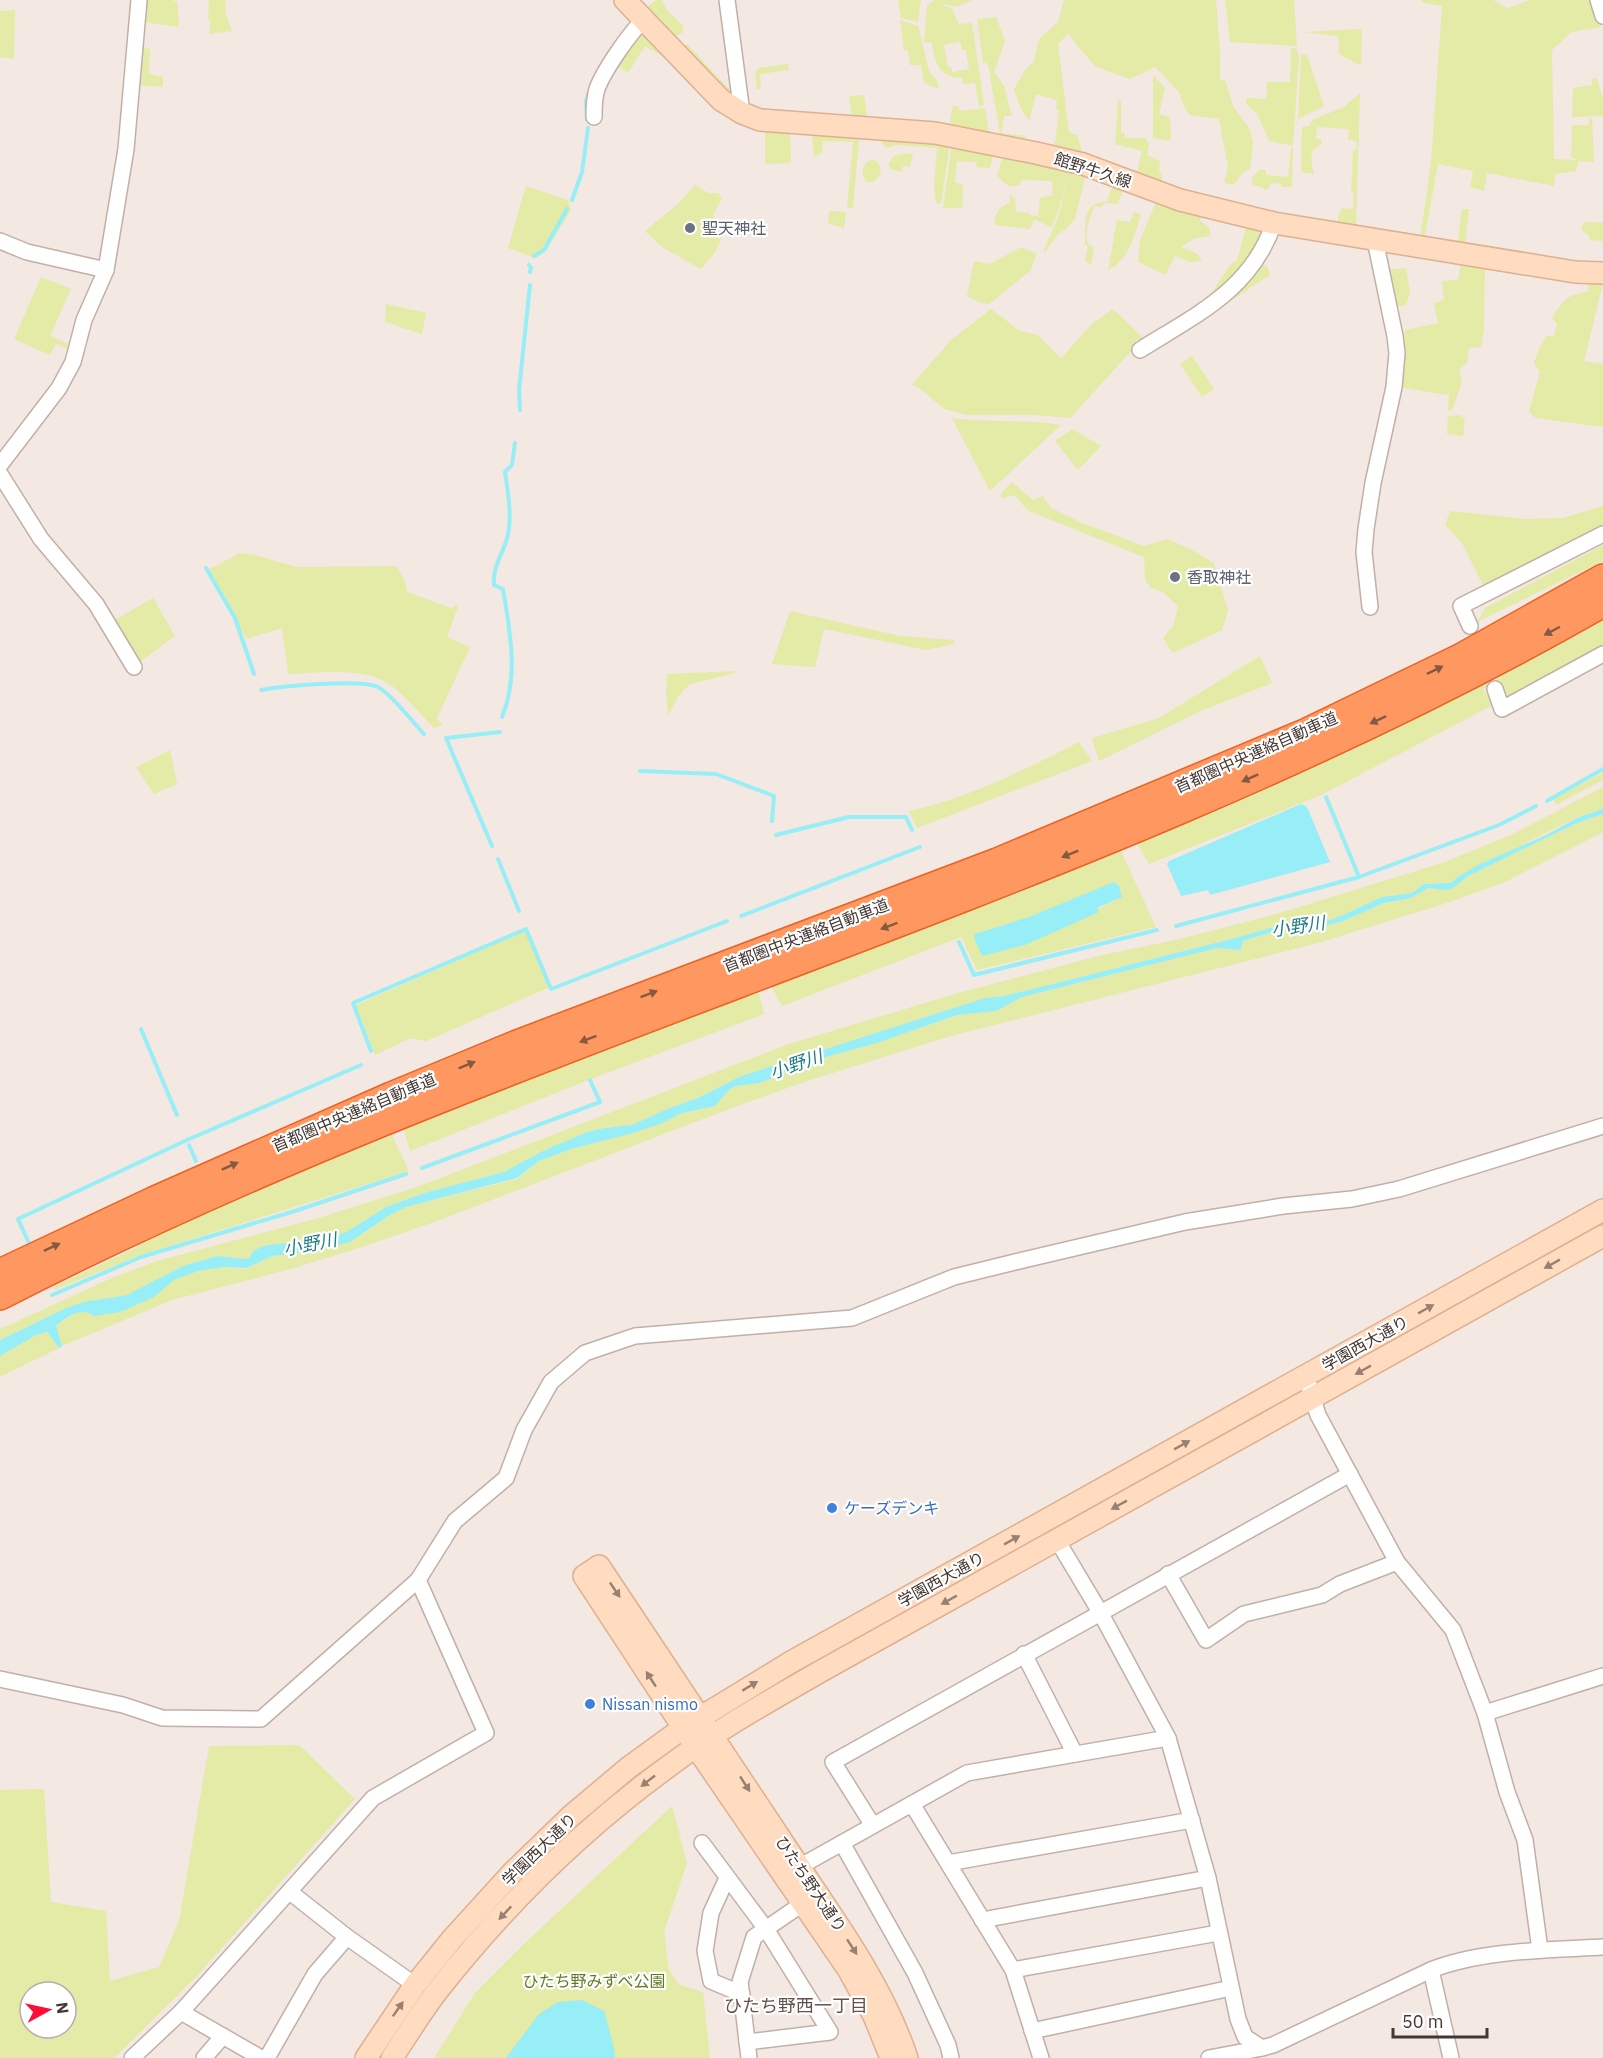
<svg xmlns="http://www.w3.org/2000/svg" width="1603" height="2058" viewBox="0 0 1603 2058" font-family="'IBM Plex Sans','Noto Sans JP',sans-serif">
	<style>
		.green { fill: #e3eba6; fill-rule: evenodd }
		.water { fill: #97eef6 }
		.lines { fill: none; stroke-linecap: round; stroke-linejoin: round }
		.stream { stroke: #97eef6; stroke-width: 4 }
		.street-casing { stroke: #c1b0a7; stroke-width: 18 }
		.secondary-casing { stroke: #deb091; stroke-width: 24 }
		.highway-casing { stroke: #eb6123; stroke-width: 30 }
		.street { stroke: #fff; stroke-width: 15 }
		.secondary { stroke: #ffdbbf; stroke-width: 21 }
		.highway { stroke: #ff9760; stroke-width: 27 }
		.oneway { fill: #855942 }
		.oneway2 { fill: #988171 }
		.worship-dot { fill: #6b7280; stroke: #fff; stroke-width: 2 }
		.shop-dot { fill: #3f7fe0; stroke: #fff; stroke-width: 2 }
		.labels { text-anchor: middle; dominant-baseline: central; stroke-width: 4.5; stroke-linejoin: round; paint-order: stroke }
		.street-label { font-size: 16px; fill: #443732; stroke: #fff }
		.worship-label { font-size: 16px; fill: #5b616d; stroke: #fff; text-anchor: start }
		.shop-label { font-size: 16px; fill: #366cbe; stroke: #fff; text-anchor: start }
		.park-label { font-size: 16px; fill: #607a21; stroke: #fff }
		.water-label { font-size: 18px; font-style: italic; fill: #1e7c87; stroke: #fff }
		.neighbourhood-label { font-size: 18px; fill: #685148; stroke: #fff }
	</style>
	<rect width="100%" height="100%" fill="#f3e8e2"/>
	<g class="green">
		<path d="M143,0h29l5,2 2,25 -35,-5z"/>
		<path d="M209,0h16l1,14 6,17 -23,3 2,-12 -3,-2z"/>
		<path d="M656,0h5l7,11 15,15v6l-10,6 -28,-30z"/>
		<path d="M898,0h23l-3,22 -17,-4z"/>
		<path d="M935,0h37l-15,7 -18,-4 13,6 7,15 13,-1 12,82 -5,1 -4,-23 -12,1 -1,-6c-23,0 -27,-15 -30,-35l-8,-1 3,-36zM960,42l2,8h4l3,19 -17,3 -1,-5h-3l-4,-22z"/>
		<path d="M1064,0h152l4,55v26l5,-1 8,26 16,22 4,14 -3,27 -8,4 -8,12 -10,-2 4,-17 -9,-47 -29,-4 -6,-8 -5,-15 -24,-25 -25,12 -34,-12 -19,-21 -8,-13 -11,11 11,88 9,4 5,22 -29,-7 5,-41 -3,-1 1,-9 -21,-6 -7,27 -9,-14 -6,-18 11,-19 9,-9 5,-22 19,-17z"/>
		<path d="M1225,0h69l3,46 -67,-4z"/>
		<path d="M1422,0h71l15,8 21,-8h64l8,27 -29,5 -20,18 2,109 23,1 -6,-3 1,-32h17v-7h3l2,44 -15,-1 -3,10 -21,3 -1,12 -67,-13 -3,18 -14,-4 3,-16 -35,-7 -14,76 -4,-1 11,-76 11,-157 -22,-4z"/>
		<path d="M15,10l-1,49 -14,-2v-46z"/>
		<path d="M996,17l9,24 -11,31 10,14 8,30h-8l-2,17 23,3 -1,9 -23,-5 -13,-76 -5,-2 -6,-43z"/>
		<path d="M900,20l18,6 11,45 8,9 2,9 -15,-6 -3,-18h-11l-2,-15h-4z"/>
		<path d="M642,29l28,32 -25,-15 -17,27 -11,-8z"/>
		<path d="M1362,29l-1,37 -22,-12 -1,-18 -35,-4z"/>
		<path d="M687,44l45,48 -3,5 -48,-50z"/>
		<path d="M140,47l10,2 -1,25 14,3v10l-25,-2z"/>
		<path d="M1291,48l6,1 2,7 -6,90 -24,-5 -11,-26 -12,-11v-6l20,1 1,-17h23z"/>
		<path d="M1301,54l6,1 17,51 -26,13z"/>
		<path d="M788,64l1,6 -29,4 1,15h-4l-2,-16 4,-5z"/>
		<path d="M1153,75l12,13 -6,26 11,3 1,24 -18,-3z"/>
		<path d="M1597,78l6,22v16l-31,1 1,-29 19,-3v-6z"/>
		<path d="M1360,93l-4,137 -18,-2v-15h3v-5l12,1 1,-16h-3l2,-42 3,-1 1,-9 -9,-1 1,-11 -32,-2 -1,12h5l1,5 -9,6 -2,10 3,14 -13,-2 1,-45 7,-1 3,-6 32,-13z"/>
		<path d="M864,95l4,25 -16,-1 -3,-23z"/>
		<path d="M1118,100l3,1v32h3l1,5h21l3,7 -2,10 13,6 -1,11 3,2 -1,11 -48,-19 24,5 5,-20 -27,-7z"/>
		<path d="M953,105l5,1 2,5 25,-3 4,25 -40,-6z"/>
		<path d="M765,128l25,1 1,34 -26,1z"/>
		<path d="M815,130l37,3v9l-29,-1 -1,12 -8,4 -2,-22z"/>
		<path d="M854,133l18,1 -1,6 -12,-1 -6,69h-6z"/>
		<path d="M880,135l70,8 -9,61 -5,-1 -2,-17 3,-38 -40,-3 -11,3 -6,-7z"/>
		<path d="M952,144l42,8 -4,16 -14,-1 1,-5 -20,-1 -2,21 8,3 -1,23h-19z"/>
		<path d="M1291,148h2l-1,39h-11v-3l-10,-1 -4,7 -15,-6v-6l8,-9 6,1v5l22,2z"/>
		<path d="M1004,152l82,21 -11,46 -8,9 -9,6 -12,17 -3,1 14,-32 13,-48 -15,48 -4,7 -17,-8 -4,10 -35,-4c-1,-11 4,-19 15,-22v-9l5,5 1,13 13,1v2l9,1 2,-18 13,-3 -1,-14 -31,-1 -1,5c-11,5 -17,-3 -23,-10z"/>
		<path d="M909,153l4,2 -3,12 -7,-1 -1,6 -12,-3 -2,-5 6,-8z"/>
		<path d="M873,159c13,7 8,22 -5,24 -9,-9 -6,-20 5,-24z"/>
		<path d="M695,185l13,8h10l4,5 -9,17 9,23 -7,14 -14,17 -39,-22 -17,-16 35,-29z"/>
		<path d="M526,186l42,14 3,10 -26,42 -9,6 -28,-10z"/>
		<path d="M1112,186l11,3 -5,15 -14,-1 -2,4 -7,-1c-4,5 -10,28 -8,35 1,4 3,5 7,7l-3,17 -6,-4 3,-14 -3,-3c1,-20 -4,-42 22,-42z"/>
		<path d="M1157,200l44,14 -1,7 9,6 1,9 -17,3 -12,8 15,6 6,8 -12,1 -15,-6 -10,19 -27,-13 2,-22z"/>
		<path d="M1462,209h7l-4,38 -8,-1z"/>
		<path d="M829,211l17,1 -2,16 -16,-4z"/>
		<path d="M1134,212l7,2c-6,20 -12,46 -33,56l9,-50 13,2z"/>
		<path d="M1584,222l19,1v18l-13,-1 -1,-4 -7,-6v-4z"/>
		<path d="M1247,224l20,5c-18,28 -29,51 -58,68l23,-35 5,-1z"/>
		<path d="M1021,247l16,7 -7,17 -41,33 -8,-1 -14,-7 7,-35 16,3z"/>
		<path d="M1460,261l25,3 -1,66 -3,17 -12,1 -2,15 -8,7 3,12 -10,28 -4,1 1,-16 -51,-8 7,-57 33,-7 -4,-20 10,-3 -2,-18 17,-3z"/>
		<path d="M1261,264l6,2 3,9 -38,25 -3,-3z"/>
		<path d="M1406,268l4,24 -4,13 -13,2 -8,-37z"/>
		<path d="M41,277l30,12 -21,47 18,8 -1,5 -11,-5 -6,11 -36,-16z"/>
		<path d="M1589,282l14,1 -19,78 19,3v63l-67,-9 -7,-6 11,-40 -6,-9 5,-14 8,-14 7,2 3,-13 -5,-6c12,-18 13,-23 36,-26z"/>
		<path d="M386,304l40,9 -4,21 -37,-12z"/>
		<path d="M991,309l29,22 17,4 24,23 31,-34 21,-15 32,31h-9l-1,7 -65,71 -34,-3h-69l-23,-6 -23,-20 -9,-4 39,-45z"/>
		<path d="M1192,356l22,33 -12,8 -22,-33z"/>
		<path d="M1460,415l5,4 -2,17 -16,-2 1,-18z"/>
		<path d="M952,418c36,5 73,1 109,7l-71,66z"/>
		<path d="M1072,429l29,17 -23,24 -23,-29z"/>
		<path d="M1012,482l21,18 10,-4 8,12 31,15 62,23 24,-7 24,11 22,13 14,47 -6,20 -49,23 -10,-15 11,-13 4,-19 -15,-14 -12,-4 -6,-8 -1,-23 -115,-46 -15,-16 -12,3 -1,-4z"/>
		<path d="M1603,506v23l-47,24 -73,32 -21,-42 -17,-18 5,-14 75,8 38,-1z"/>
		<path d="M1603,545v16l-126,61 8,-14z"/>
		<path d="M240,553l14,2 43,12 99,-1 9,15 2,11 44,16 8,-4 -12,33 23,10 -33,71 5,7 -8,3c-14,-14 -31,-36 -48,-46 -25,-15 -69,-9 -98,-8l-6,-46 -36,11 -17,-36 -21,-33z"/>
		<path d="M153,598l22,38 -38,28 -24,-43z"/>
		<path d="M790,611l110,25 54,4v4l-28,6 -102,-21 -9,38 -43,-3z"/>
		<path d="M1603,614v32l-85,49h-9l-7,-3 -8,-19z"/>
		<path d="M1260,656l12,27 -74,29 -99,49 -7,-23 67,-20z"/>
		<path d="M737,671l-2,2 -45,11 -11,11 -11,21 -2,-20 1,-22z"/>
		<path d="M1485,680l4,6 -6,3 10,16 -172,90 -172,69 -15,-26 140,-57 105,-46z"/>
		<path d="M1079,742l13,19 -175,67 -8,-17c60,-13 115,-41 170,-69z"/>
		<path d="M170,750l7,34 -23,10 -18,-27z"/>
		<path d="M1603,773v7l-47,25 -3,-6z"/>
		<path d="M1603,787v22l-25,8 -122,61 -5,5 -27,1 -12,9 -30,4 -48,22 -36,8 -11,-4 -48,14 -170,43 -65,16 -19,2 -244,78 -43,22 -31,11 -35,16 -27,3 -18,4 -44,19 -39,21 -80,21 -38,14 -38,24 -22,9 -63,6 -13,11 -5,2 -28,-3 -34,10 -56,29 -43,7 -18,6 -66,32v-11l112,-51 45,-17 158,-42 99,-31 375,-144 169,-51 140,-37 86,-18 96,-25 165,-51 68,-28z"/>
		<path d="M1603,814v18l-96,49 -57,21 -132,41 -367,93 -141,44 -73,26 -300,115 -75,26 -71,22 -119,31 -110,46 -6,-21 24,-14 8,1 110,-41 26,-4 22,2 26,-13 43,-5 51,-19 24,-17 16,-8 111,-28 22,-18 32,-12 62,-16 27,-9 22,-11 33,-7 15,-17 6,-3 24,-3 55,-23 62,-17 80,-28 39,-4 26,-14 195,-49 21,2 3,-1 2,-8 42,-13 12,4 44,-10 43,-19 27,-5 17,-10 17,2 23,-14 109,-53z"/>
		<path d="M1120,849l36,78 -179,43 -16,-33 -179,69 -12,-22zM1122,897l-97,48 -43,11 -6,-22 53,-17z"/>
		<path d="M525,931l25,56 -124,54 -16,-3 -35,17 -19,-50z"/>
		<path d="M757,985l7,29 -168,63 -186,74 -7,-24 27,-13 34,-8z"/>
		<path d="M392,1135l17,36 -268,84 -87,35 -1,-3 82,-39 26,-16 145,-64z"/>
		<path d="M1603,1218v11l-252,136 -9,2 -25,14z"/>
		<path d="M47,1332l12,16 -59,29v-21l36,-21z"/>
		<path d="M1283,1403l-469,262 -14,4 458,-260z"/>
		<path d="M299,1745l56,54 -159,178 -82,81h-114v-268l44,-1 7,113 55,9 4,70 49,-14 20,-46 30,-175zM30,1992h36v36h-36z"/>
		<path d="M672,1806l15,57 -23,69 5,38 11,15 23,7 7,66h-276l41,-65 53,-53z"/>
	</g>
	<g class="water">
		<path d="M1301,804l6,3 23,55 -120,33 -2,-5 -27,6 -14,-32 2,-3z"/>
		<path d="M1603,809v5l-26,9 -109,53 -15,12 -8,2 -17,-2 -17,10 -27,5 -43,19 -44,10 -12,-4 -42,13 -2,8 -3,1 -21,-2 -195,49 -26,14 -39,4 -80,28 -62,17 -55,23 -24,3 -6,3 -15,17 -33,7 -22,11 -27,9 -62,16 -32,12 -22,17 -111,29 -16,8 -40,27 -35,9 -43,5 -25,12 -23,-1 -26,4 -24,9 -20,17 -34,15 -26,4c-14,-10 -25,1 -38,9l6,21 -3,2 -12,-16 -11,3 -36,21v-16l66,-32 18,-6 43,-7 56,-29 34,-10 28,3 5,-2 3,-6 10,-5 13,-2 50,-4 22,-9 38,-24 38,-14 80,-21 39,-21 44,-19 18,-4 27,-3 35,-16 31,-11 43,-22 244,-78 19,-2 65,-16 170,-43 48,-14 11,4 36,-8 48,-22 30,-4 12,-9 27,-1 5,-5 24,-14 66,-29 33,-18z"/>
		<path d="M1114,882l5,4 3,11 -25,11 2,4 -74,33 -43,11 -8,-18 1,-4 54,-17z"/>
		<path d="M582,2000l22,11c4,16 10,31 11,47h-109l33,-44 19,-12z"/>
	</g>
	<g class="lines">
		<g class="stream">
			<path d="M587,120l-1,-19 3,-8"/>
			<path d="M572,200l10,-28 6,-44"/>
			<path d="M534,256l10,-6 23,-41"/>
			<path d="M529,265l2,3 -1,4"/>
			<path d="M520,410l-1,-20 11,-105"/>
			<path d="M206,568l29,50 19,56"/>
			<path d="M261,690c22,-4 99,-11 117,-3 12,6 36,36 46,47"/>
			<path d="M502,717c17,-41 8,-86 1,-128l-9,-4c-2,-18 10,-33 14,-50 4,-21 0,-42 -3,-63l7,-7 3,-22"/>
			<path d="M640,771l76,3 58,22 -2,25"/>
			<path d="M1326,797l33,80"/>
			<path d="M1547,801l56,-32"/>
			<path d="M776,835l73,-18h57l6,13"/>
			<path d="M492,846l-46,-108 54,-6"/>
			<path d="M498,859l21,52"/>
			<path d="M741,916l179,-69"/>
			<path d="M1176,926l183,-49 140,-52 37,-19"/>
			<path d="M959,942l15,33 183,-45"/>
			<path d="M141,1029l36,86"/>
			<path d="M371,1051l-18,-48 173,-74 25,60 176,-68"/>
			<path d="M189,1145l7,16"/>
			<path d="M422,1168l178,-66 -10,-22"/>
			<path d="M28,1241l-10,-22 169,-79 174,-75"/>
			<path d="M52,1295l89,-38 154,-46 111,-37"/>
		</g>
		<g class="street-casing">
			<g id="street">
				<path d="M727,0l15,113"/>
				<path d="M1598,0l5,16"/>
				<path d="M594,117c0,-9 0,-19 3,-28 6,-17 33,-57 47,-69"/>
				<path d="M0,241l27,11 79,18"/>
				<path d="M1140,350c57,-36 111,-60 134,-127"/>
				<path d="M0,465l59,-77 14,-26 11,-42 22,-50 20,-121 13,-149"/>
				<path d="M0,474l41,65 55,65 38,63"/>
				<path d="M1370,607l-6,-55 2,-23 7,-46 21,-96 3,-34 -2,-17 -20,-96"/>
				<path d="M1470,626l-9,-20 142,-72"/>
				<path d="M1495,689l7,20 101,-55"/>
				<path d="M1306,1376l12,39 79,147 56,68 32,83 22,79 18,48 15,110"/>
				<path d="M1057,1540l43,72 68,126 40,140 30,141 7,18 17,11 11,-3 158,-75c51,-20 118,-20 172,-23"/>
				<path d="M1168,1574l38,66 38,-26 78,-19 18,-11 57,-22"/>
				<path d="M1024,1654l51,100"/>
				<path d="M0,1679l123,26 39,13 99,1 157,-139 37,-59 51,-43 18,-48 27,-48 34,-29 50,-17 217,-18 102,-41 61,-15 170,-40 98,-16 69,-7 47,-10 204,-63"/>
				<path d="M1485,1713l118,-37"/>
				<path d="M912,1804l101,166 28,88"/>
				<path d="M872,1824l-39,-62 517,-288"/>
				<path d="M702,1843l64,86 64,103 -83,10"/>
				<path d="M842,1843l73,130 33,72 3,13"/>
				<path d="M948,1863l244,-43"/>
				<path d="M799,1867l168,-94 201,-35"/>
				<path d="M727,1878l-16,35 -6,38 6,30 31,13"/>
				<path d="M290,1892l57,45 68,48"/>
				<path d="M982,1920l226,-42"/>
				<path d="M1013,1970l205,-37"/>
				<path d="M1431,1970l20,88"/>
				<path d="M181,2012l80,46"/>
				<path d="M1032,2031l199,-43"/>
				<path d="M132,2058l49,-46 192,-214 113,-65 -68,-153"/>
				<path d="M204,2058l19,-22"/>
				<path d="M267,2058l48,-84 32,-37"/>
				<path d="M749,2058l-9,-76 14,-45 48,-33"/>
				<path d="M1209,2058l53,-10"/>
			</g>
		</g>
		<g class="secondary-casing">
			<g id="secondary">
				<path d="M625,0l96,100 21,13 18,7 175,13 101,20 47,11 97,36 94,23 301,49 28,1"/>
				<path d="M366,2058l49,-73 37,-46 60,-66 59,-57 57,-48 55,-40 108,-66 812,-452"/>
				<path d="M392,2058c14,-21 28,-44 43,-64 67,-86 146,-164 234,-228 48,-36 102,-66 154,-96l780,-434"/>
				<path d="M891,2058l-17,-42 -26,-47 -152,-222 -112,-171 15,-10c63,94 126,189 189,284 44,67 93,131 119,208"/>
			</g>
		</g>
		<g class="highway-casing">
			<g id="highway">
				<path d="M0,1273l155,-73 236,-104 126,-52 480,-182 310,-130 153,-74 143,-80"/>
				<path d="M0,1296c518,-267 1096,-402 1603,-693"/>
			</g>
		</g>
		<use href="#street" class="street"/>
		<use href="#secondary" class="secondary"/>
		<use href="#highway" class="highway"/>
	</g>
	<defs><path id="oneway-solid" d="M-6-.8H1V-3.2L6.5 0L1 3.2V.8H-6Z" transform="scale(1.5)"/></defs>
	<g class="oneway">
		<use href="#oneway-solid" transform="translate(1552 631) rotate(152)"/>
		<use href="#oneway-solid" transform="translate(1435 670) rotate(-26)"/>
		<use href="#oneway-solid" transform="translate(1378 720) rotate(155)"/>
		<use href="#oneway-solid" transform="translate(1250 778) rotate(156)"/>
		<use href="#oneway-solid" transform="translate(1070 854) rotate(158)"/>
		<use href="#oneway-solid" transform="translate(889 926) rotate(159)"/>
		<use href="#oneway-solid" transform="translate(649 994) rotate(-21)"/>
		<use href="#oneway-solid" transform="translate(588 1039) rotate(159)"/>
		<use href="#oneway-solid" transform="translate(467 1065) rotate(-22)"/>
		<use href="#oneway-solid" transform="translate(230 1166) rotate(-24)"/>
		<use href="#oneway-solid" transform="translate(52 1247) rotate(-25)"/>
	</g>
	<g class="oneway2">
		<use href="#oneway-solid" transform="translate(1552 1264) rotate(151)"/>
		<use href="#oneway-solid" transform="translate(1426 1309) rotate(-29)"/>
		<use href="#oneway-solid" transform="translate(1363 1370) rotate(151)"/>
		<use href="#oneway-solid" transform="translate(1182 1445) rotate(-29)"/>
		<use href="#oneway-solid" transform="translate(1119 1505) rotate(151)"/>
		<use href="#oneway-solid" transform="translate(1012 1540) rotate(-29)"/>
		<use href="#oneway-solid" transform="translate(615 1590) rotate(56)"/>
		<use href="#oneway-solid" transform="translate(949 1600) rotate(151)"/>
		<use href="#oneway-solid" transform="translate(651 1679) rotate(-123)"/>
		<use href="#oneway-solid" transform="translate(750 1686) rotate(-31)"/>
		<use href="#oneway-solid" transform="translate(648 1781) rotate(142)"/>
		<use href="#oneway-solid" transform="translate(745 1784) rotate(57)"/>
		<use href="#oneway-solid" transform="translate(505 1913) rotate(133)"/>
		<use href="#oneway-solid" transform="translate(852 1947) rotate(57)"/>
		<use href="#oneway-solid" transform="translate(398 2009) rotate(-55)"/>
	</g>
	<g class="worship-dot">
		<circle cx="690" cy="228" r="6"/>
		<circle cx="1175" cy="577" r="6"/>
	</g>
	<g class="shop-dot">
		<circle cx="832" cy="1508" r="6"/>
		<circle cx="590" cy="1704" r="6"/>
	</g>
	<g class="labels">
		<g class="street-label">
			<text transform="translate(1093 170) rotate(18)">館野牛久線</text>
			<text transform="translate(1256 752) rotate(-24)">首都圏中央連絡自動車道</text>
			<text transform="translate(806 935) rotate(-21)">首都圏中央連絡自動車道</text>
			<text transform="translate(354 1112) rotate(-23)">首都圏中央連絡自動車道</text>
			<text transform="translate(1365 1343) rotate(-29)">学園西大通り</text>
			<text transform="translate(941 1579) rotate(-29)">学園西大通り</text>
			<text transform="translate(539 1849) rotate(-44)">学園西大通り</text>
			<text transform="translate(811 1884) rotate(56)">ひたち野大通り</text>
		</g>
		<g class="worship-label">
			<text x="702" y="228">聖天神社</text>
			<text x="1187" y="577">香取神社</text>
		</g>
		<g class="shop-label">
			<text x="844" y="1508">ケーズデンキ</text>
			<text x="602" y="1704">Nissan nismo</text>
		</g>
		<g class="park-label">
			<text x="594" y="1981">ひたち野みずべ公園</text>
		</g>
		<g class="water-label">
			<text transform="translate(1298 926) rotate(-8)">小野川</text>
			<text transform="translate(796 1064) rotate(-19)">小野川</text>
			<text transform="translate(310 1244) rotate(-11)">小野川</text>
		</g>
		<g class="neighbourhood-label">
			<text x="796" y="2005">ひたち野西一丁目</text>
		</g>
	</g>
	<g transform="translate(48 2010) rotate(82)"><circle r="28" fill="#ffffff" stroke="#b4afad" stroke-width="1.5"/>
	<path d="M0-4.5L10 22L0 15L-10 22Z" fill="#ff0c37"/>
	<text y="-9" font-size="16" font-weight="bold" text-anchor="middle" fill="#443732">N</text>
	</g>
	<path d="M1393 2028v9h94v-9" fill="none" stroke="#443732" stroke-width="3"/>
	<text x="1402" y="2028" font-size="18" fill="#443732" stroke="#ffffff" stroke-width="4.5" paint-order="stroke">50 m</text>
</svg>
